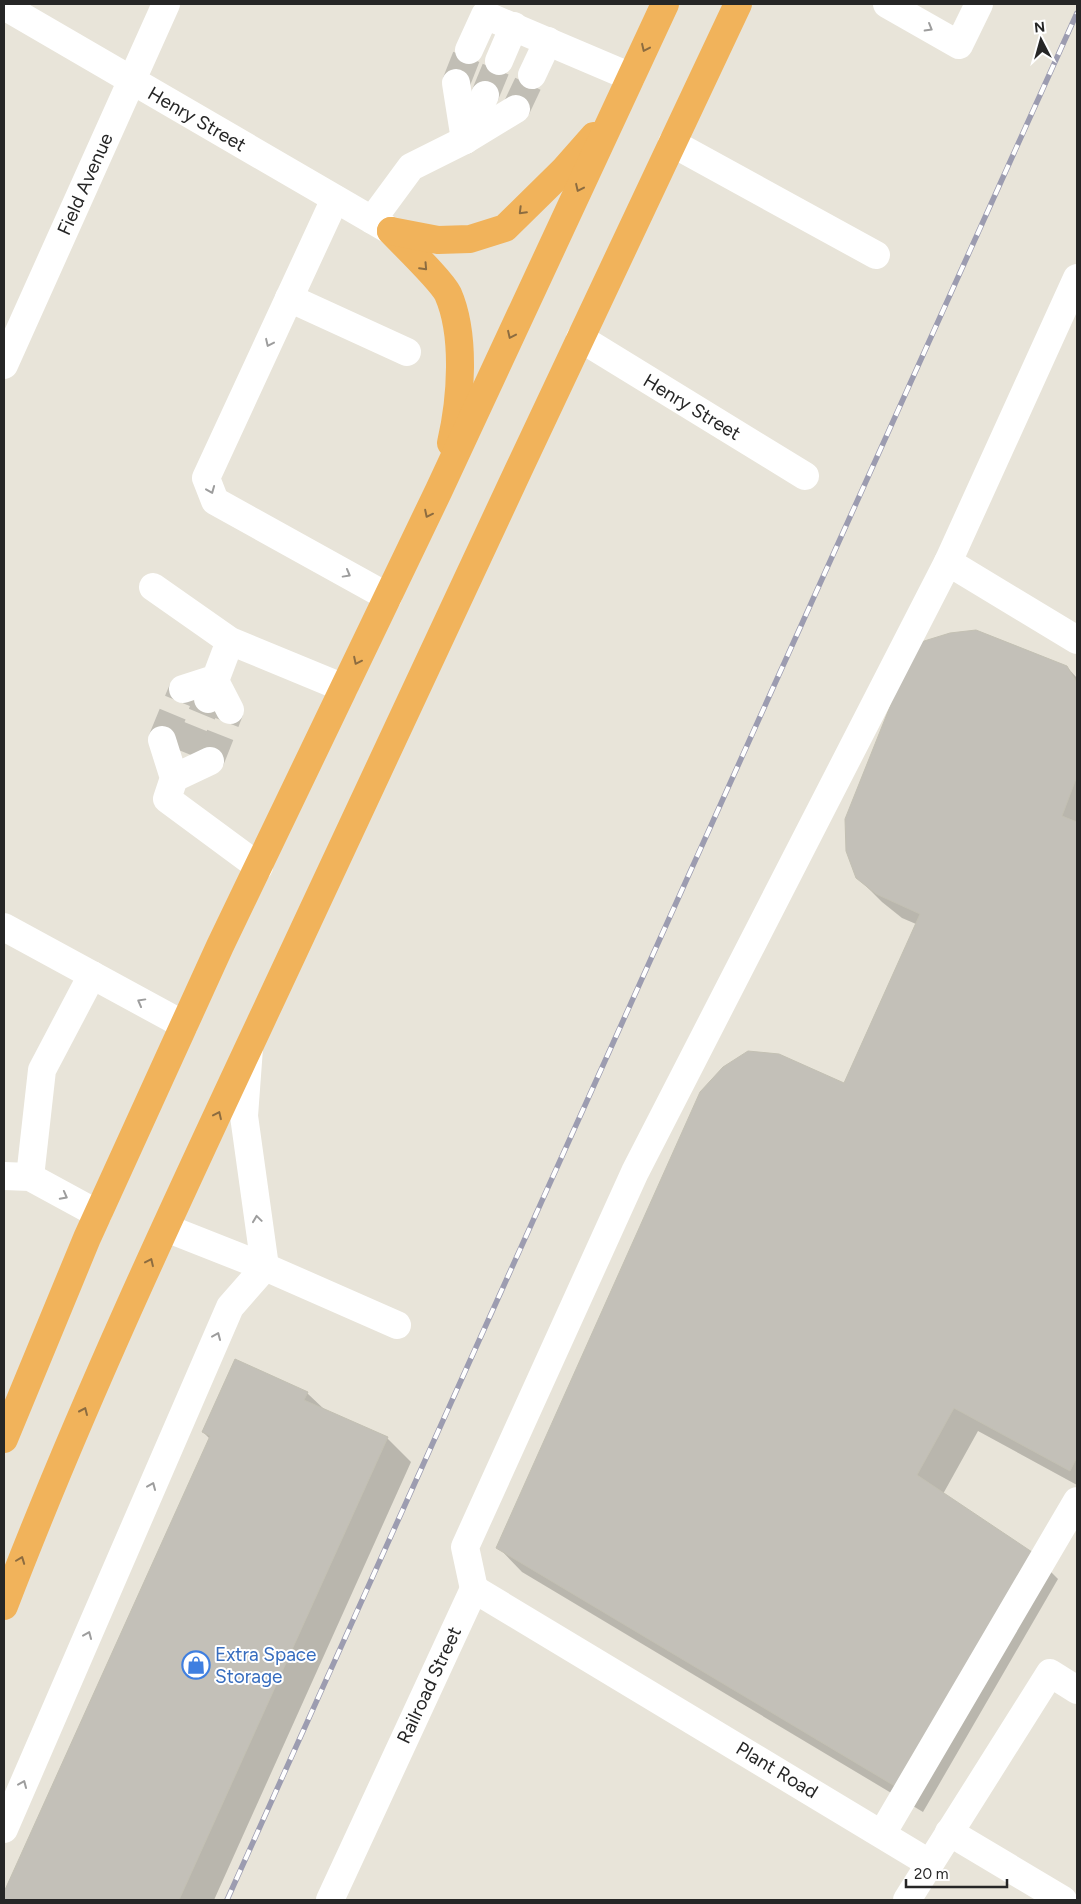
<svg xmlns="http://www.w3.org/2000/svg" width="1081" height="1904" viewBox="0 0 1081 1904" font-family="Figtree,sans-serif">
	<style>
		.shadow { fill: #0003 }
		.building { fill: #c3c0b8; stroke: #c3c0b3 }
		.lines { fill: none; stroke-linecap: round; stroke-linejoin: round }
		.minor-tunnel { stroke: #c1beb5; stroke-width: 28; stroke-dasharray: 28 14; stroke-linecap: butt }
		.minor { stroke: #fff; stroke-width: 28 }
		.highway { stroke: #f1b35b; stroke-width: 28 }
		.rail-casing { stroke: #9c9cb0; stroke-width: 5.5 }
		.rail { stroke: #fff; stroke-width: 4; stroke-dasharray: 11; stroke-linecap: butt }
		.oneway { stroke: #9d9d9d }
		.oneway2 { stroke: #8c6c40 }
		.labels { text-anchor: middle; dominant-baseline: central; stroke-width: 4; stroke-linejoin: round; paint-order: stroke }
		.street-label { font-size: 19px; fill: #262626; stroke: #fff }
		.shop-label { font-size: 19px; fill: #366cbe; stroke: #fff; text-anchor: start }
	</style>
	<rect width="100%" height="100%" fill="#e8e4d9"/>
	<g class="shadow">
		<path d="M1067,667l10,11v807l-99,-54 -35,63 91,61 24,24 -135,233 -401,-240 -24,-25 346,-462 72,-161 -14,-6 -20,-16 -25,-25z"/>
		<path d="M307,1393l18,17 62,28 24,24 -197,438h-210v-5l206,-456 -7,-7z"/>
	</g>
	<g class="building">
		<path d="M976,630l91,36 10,17v93l-15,40 15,6v635l-7,14 -116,-63 -37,67 118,79 -137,234 -402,-240 204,-456 23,-25 25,-16 31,3 65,29 76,-169 -44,-20 -20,-16 -10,-27 -1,-32 62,-155 14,-22 29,-9z"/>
		<path d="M235,1359l73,33 -4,8 84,37 -209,463h-175v-8l206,-456 -8,-4z"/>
	</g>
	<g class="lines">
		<g class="minor-tunnel">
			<path d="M456,83l13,-33"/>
			<path d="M485,95l14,-34"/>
			<path d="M516,109l16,-34"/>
			<path d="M162,740l21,-51"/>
			<path d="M186,753l22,-54"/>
			<path d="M210,761l20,-51"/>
		</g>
		<g class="minor">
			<path d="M887,4l72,41 20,-41"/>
			<path d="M4,6l387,225"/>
			<path d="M469,50l16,-35 146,62"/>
			<path d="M499,61l15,-35"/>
			<path d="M532,75l16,-34"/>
			<path d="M456,83l9,57"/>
			<path d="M465,140l20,-45"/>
			<path d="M672,143l204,112"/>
			<path d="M335,199l-129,279 9,23 173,96"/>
			<path d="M372,220l39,-53 54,-27 51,-31"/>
			<path d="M289,298l118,54"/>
			<path d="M580,338l225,138"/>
			<path d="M4,365l162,-361"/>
			<path d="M948,562l129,-284"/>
			<path d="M153,587l77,54 114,47"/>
			<path d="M214,679l16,31"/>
			<path d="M183,689l31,-10"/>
			<path d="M208,699l22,-58"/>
			<path d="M162,740l12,38 -7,21 92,68"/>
			<path d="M174,778l36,-17"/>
			<path d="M4,927l180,98"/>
			<path d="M249,1048l-5,68 21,151"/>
			<path d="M4,1176l26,1 68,37"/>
			<path d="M30,1177l12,-107 50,-95"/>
			<path d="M166,1228l99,39 132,58"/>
			<path d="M474,1589l-9,-42 170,-375 313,-610 129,78"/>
			<path d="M4,1829l226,-522 35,-40"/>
			<path d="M949,1832l114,68"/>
			<path d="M882,1834l195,-333"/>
			<path d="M330,1900l144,-311 455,274"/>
			<path d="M907,1900l143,-227 27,17"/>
		</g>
		<g class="highway">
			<path d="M391,231c13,14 50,49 57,63 18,41 13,106 3,149"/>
			<path d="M391,231l47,9 32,-1 35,-11 59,-58 30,-34"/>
			<path d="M4,1439l83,-201 133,-292 219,-456 226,-486"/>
			<path d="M4,1606c91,-237 202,-466 309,-696 141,-302 282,-605 425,-906"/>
		</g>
		<g class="rail-casing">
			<path id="rail" d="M227,1900l850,-1887"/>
		</g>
		<use href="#rail" class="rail"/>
	</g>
	<defs><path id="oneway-chevron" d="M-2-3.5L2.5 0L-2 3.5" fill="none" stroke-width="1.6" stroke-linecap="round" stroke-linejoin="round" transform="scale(1.25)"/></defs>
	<g class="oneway">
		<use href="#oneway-chevron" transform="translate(929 28) rotate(30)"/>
		<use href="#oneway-chevron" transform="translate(269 343) rotate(115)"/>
		<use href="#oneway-chevron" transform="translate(211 490) rotate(68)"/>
		<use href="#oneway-chevron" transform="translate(347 574) rotate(29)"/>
		<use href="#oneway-chevron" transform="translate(141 1002) rotate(-151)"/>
		<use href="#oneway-chevron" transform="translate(64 1196) rotate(28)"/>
		<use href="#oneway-chevron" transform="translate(257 1219) rotate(-98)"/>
		<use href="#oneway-chevron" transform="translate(217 1336) rotate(-67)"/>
		<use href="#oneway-chevron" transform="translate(152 1486) rotate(-67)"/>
		<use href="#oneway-chevron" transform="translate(88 1635) rotate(-67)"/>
		<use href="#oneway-chevron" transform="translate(23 1784) rotate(-67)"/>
	</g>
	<g class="oneway2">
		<use href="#oneway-chevron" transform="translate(645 48) rotate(115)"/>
		<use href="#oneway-chevron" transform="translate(579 188) rotate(115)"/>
		<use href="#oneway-chevron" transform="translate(522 211) rotate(135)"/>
		<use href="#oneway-chevron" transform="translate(424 267) rotate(47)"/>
		<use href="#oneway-chevron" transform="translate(511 335) rotate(115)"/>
		<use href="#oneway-chevron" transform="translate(428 514) rotate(116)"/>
		<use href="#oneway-chevron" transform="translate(357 661) rotate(116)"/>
		<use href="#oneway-chevron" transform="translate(218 1115) rotate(-65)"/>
		<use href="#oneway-chevron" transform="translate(150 1262) rotate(-65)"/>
		<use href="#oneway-chevron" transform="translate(84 1411) rotate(-66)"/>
		<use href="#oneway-chevron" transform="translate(21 1560) rotate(-69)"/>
	</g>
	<defs>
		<g id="shop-ring" transform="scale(1.4375)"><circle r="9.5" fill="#fff" stroke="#3f7fe0" stroke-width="1.5"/><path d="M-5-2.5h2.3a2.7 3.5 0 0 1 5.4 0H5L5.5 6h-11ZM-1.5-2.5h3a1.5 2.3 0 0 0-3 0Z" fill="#3f7fe0"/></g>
	</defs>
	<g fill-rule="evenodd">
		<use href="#shop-ring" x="196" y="1665"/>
	</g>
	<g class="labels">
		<g class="street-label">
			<text transform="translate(197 119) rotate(30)">Henry Street</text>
			<text transform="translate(85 184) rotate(-66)">Field Avenue</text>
			<text transform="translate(692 407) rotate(31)">Henry Street</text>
			<text transform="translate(429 1685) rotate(-65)">Railroad Street</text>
			<text transform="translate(777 1770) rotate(31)">Plant Road</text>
		</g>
		<g class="shop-label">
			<text x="215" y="1654">Extra Space<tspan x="215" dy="22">Storage</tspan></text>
		</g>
	</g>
	<rect width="1081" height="1904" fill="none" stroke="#262626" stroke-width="10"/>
	<g transform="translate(1041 40) rotate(354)" stroke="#ffffff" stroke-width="4" paint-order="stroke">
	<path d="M0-4L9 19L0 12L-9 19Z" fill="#262626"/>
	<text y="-8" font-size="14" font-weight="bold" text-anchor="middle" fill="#262626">N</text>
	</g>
	<path d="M906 1879v8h101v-8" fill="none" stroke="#262626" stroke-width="2.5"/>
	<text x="914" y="1879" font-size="15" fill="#262626" stroke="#ffffff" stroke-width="4" paint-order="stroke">20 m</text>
</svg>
